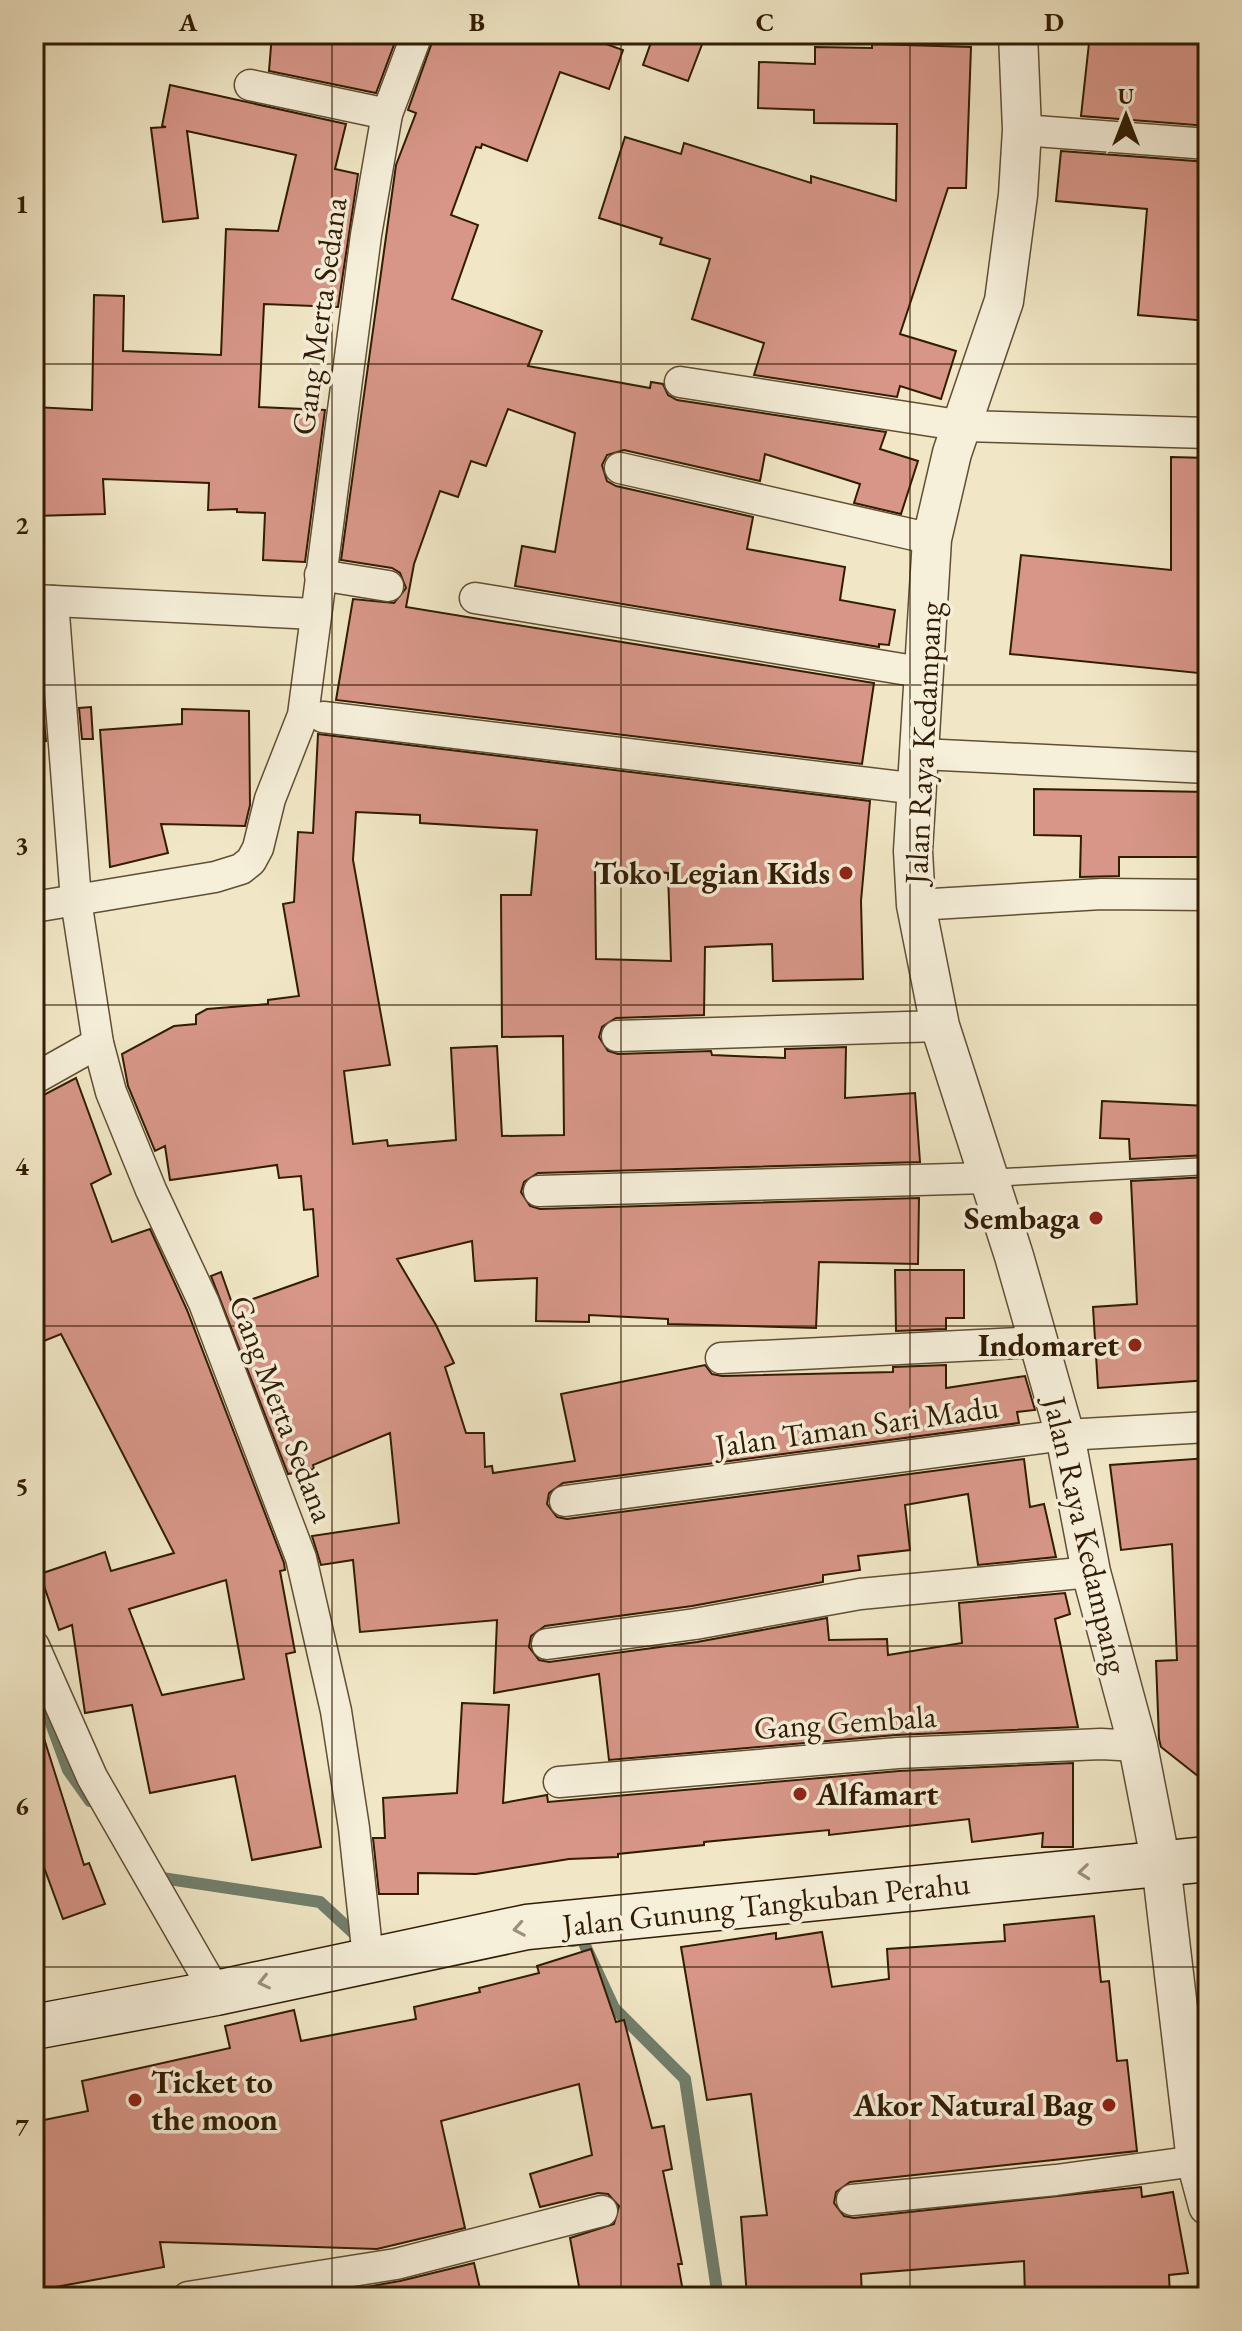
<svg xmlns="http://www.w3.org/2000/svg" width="1242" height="2331" viewBox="0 0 1242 2331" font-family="'EB Garamond',serif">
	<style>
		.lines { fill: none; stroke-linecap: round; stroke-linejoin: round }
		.stream { stroke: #717e6c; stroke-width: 12 }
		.building { fill: #d79688; stroke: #311c04; stroke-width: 2; fill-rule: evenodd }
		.service-casing { stroke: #614f34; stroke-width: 19 }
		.minor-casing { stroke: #614f34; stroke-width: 33 }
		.tertiary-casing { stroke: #614f34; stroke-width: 41 }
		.secondary-casing { stroke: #311c04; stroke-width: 47 }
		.service { stroke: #f6efda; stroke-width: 16 }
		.minor { stroke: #f6efda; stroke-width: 30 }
		.tertiary { stroke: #f6efda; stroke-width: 38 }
		.secondary { stroke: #f6efda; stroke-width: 44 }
		.oneway { stroke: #9d907a }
		.grid { fill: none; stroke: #311c04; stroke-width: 2; stroke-opacity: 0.55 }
		.poi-dot { fill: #8f2418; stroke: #f6efda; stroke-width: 3 }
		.labels { text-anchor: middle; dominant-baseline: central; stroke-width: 7; stroke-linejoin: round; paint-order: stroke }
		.street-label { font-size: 32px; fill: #311c04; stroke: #f6efda }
		.poi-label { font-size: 32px; font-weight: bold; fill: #311c04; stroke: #f6efda; text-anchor: end }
		.neatline { fill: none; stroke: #311c04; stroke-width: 3 }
		.grid-label { font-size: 26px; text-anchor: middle; font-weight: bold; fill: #311c04 }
	</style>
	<rect width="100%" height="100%" fill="#f1e7c6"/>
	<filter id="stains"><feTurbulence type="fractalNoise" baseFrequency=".0025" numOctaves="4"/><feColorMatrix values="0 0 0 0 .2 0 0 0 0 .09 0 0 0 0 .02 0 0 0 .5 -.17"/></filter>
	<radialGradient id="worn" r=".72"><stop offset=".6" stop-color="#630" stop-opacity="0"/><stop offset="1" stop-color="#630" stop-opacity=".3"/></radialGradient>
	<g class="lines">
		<g class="stream">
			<path d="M42,1699l26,71 22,31"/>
			<path d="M154,1873l8,5 158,24 41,38"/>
			<path d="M572,1941l10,-2 32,69 71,71 33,218"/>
		</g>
	</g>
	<g class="building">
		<path d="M272,34h126l-22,59 -107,-22z"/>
		<path d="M435,34h143l45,16 -14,39 -49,-17 -33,89 -45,-17 -1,4 -5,-1 -25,68 27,10 -26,74 90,32 -14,35 122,22 1,-6 12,2 5,11 9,5 209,32 -6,17 38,12 -17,53 -47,-11 6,-19 -95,-30 -5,27 -136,-31 -17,5 -5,10 5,16 9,5 137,31 -6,32 98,18 -5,33 55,10 -6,35 -10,-1v3l-364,-61 7,-40 33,6 20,-119 -67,-24 -22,57 -15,-5 -13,36 -18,-6 -26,73 -8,43 468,76 -12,81 -526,-64 17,-101 41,4 12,-15 -6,-15 -8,-5 -51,-8 55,-395 20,-52 -8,-3z"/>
		<path d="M654,34h52l-18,47 -45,-16z"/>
		<path d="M1090,34h118v92l-127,-10z"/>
		<path d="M872,44l99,3 -5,141h-18l-48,146 56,17 -15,48 -41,-13 -3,11 -143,-22 10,-32 -72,-24 18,-60 -50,-15 2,-6 -63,-20 26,-81 56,17 3,-11 127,40v-7l85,25 1,-77 -83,-1v-13l-56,-2 1,-46 56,2v-17l57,1z"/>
		<path d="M170,85l176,39 -11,45 23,5 -20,133 -74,-3 -5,103 66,3 -20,152 -42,-2 2,-47 -28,-1v-3l-29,1 1,-27 -106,-4 2,35 -71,2v-109l58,3 2,-115 30,1 -1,55 98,4 5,-126 52,2 18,-76 -109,-24 11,87 -35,4 -12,-94 15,-1 -4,-1z"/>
		<path d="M1061,151l147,11v159l-70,-6 9,-106 -91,-8z"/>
		<path d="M1171,457l37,1v216l-198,-20 11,-99 150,15z"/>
		<path d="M91,707l2,32h-11l-3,-31z"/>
		<path d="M182,709l67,2 1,94 -5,21 -84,-2 7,29 -58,14 -10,-137 82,-6z"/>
		<path d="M43,711l3,30 -12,1v-30z"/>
		<path d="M318,734l552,67 -9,100 2,78 -90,2 -1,-37 -67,3 -1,68 -88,3 -14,9 -3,10 9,14 10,3 93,-3 1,4 73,3v-9l61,-2 -1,51 70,-5 5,69 -382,11 -14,9 -3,10 9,14 10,3 379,-11 -1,66 -99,-2 -3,66 -148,-4v-5l-79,-4v7l-53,-1 1,-43 -62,3 -3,-40 -75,18 39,66 18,38 -9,4 21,66h18l1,34 7,-1 1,7 82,-12 -14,-67 144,-29 7,9 10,2 171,-4v-5l53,-2v23l79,-12 10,34 -18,2 2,11 -456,60 -14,10 -2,11 10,13 10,2 457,-60 6,48 14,-3 12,53 -78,8 -10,-71 -63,11 5,45 -52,6 2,14 -37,5v7l-131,24 -147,20 -14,10 -2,11 10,13 10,2 148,-20 130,-24 2,22 58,-1 1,16 74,-12 -3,-40 106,-10 5,21 -15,5 23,108 -182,8 -287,25 -10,-86 -105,19 3,-73 -137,12 -7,-72 -32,5 -9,-29 87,-13 -9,-90 -77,32 1,4 -26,5 -77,-198 10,-4 12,34 85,-30 -5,-67 -9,1 -3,-34 -22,2 -2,-13 -107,15 -5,-34 -10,5 -27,-65 -6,-32 52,-28 22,-2v-9l11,-6 61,-5v-4l31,-4 -16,-92 11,-2 4,-70 15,1zM356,812l64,3v8l117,7 -6,65h-30l1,142 61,-1 1,99 -62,1 -5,-90 -46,2 5,92 -68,6 -1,-6 -34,4 -9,-73 46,-6 -37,-205zM595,866l73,7 3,88 -75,-2z"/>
		<path d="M1034,789l174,3v65h-89v19l-39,1 1,-41 -47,-1z"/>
		<path d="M76,1078l35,96 -20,10 21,58 38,-13 37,81 97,253 1,7 -5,1 15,81 -9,2 35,193 -69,13 -17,-84 -85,17 -18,-88 -47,8 -13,-88 -13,5 -19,-56 65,-22 6,19 63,-18 -113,-219 -27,11v-245zM226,1580l18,99 -82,16 -33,-86z"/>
		<path d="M1102,1101l106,5v49l-78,4 -1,-20 -29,-1z"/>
		<path d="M1208,1177v203l-110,8 -5,-81 44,-3 -6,-123z"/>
		<path d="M895,1270h69v48h-18v11l-50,2z"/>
		<path d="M1208,1458v326l-47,-37 -2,-8 -3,-78 21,-1 -5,-116 -51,6 -11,-85z"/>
		<path d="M462,1703l47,2 -6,98 44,-8 1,7 351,-31 174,-8v84h-31l1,-14 -71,9 -3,-23 -140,16v-5l-125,12v3l-86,9v3l-49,2 -93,15 -58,-1v21h-39l-6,-56h12l-2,-40 74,-5z"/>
		<path d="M41,1729l43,136 5,-2 16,41 -42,15 -29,-79v-110z"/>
		<path d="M1094,1916l7,66 8,-1 8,80 10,-1 10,91 -287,31 -14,10 -2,11 10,13 10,2 287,-31 1,10 31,-5 15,81 -19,2 1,22h-145l-1,-36 -163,13 1,23h-115l-6,-80 26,-2 -16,-121 -44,6 -26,-153 95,-14v6l46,-7 10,55 57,-8 -2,-30 118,-8 -1,-16z"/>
		<path d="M591,1949l25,73 8,-2 28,108 12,-2 8,43 -9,2 19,93h-4l6,33h-103l-11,-59 44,-14 5,-18 -11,-12 -10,-1 -58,14 -10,-33 62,-19 -13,-71 -138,37 24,107 -88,21 -217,-7 4,25 -130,24v-169l54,-11 -6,-30 148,-33 -5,-22 69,-16 7,31 115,-22 -2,-12 66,-15 -1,-4 60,-15 -2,-7z"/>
		<path d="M474,2263l8,34h-138v-6l56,-10z"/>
	</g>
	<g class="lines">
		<g class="service-casing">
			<path id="service" d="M988,1178l220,-12"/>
		</g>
		<g class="minor-casing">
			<g id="minor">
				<path d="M250,85l137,29"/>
				<path d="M1022,130l186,14"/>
				<path d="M680,382l284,44 244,7"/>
				<path d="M620,468l312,71"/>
				<path d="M320,575l68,11"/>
				<path d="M475,598l451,75"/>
				<path d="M34,600l281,14"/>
				<path d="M53,601l23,299 22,143 13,49 40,98 53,113 97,255 35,153 18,117 14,130"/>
				<path d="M323,717l595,72"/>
				<path d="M921,754l287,14"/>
				<path d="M916,905l186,-11 106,1"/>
				<path d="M34,907l181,-30 26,-8 10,-8 7,-13 12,-49 33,-84 63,-480 21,-121 30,-80"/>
				<path d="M617,1036l323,-10"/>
				<path d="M34,1079l64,-36"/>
				<path d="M539,1191l448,-13"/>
				<path d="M721,1358l317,-16"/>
				<path d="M565,1501l500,-66 143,-8"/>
				<path d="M547,1644l148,-20 165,-30 231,-22"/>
				<path d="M34,1646l58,131 124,216"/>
				<path d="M559,1782l339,-29 203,-9 37,2"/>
				<path d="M852,2200l204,-20 140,-19"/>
				<path d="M188,2297l208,-33 206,-53"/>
			</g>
		</g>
		<g class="tertiary-casing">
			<path id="tertiary" d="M1018,34l4,96 -4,65 -14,106 -52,152 -20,86 -19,312 3,54 24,121 74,230 51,179 26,137 47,174 23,118 35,297 12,45"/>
		</g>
		<g class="secondary-casing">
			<path id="secondary" d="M34,2027l182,-34 311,-66 681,-68"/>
		</g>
		<use href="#service" class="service"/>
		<use href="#minor" class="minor"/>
		<use href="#tertiary" class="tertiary"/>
		<use href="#secondary" class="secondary"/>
	</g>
	<defs><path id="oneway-chevron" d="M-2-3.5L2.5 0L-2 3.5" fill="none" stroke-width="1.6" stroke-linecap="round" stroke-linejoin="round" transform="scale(2)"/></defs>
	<g class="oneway">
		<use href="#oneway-chevron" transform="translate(1084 1872) rotate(174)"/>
		<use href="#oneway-chevron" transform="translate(519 1929) rotate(170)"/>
		<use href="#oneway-chevron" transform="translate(264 1982) rotate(167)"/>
	</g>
	<path class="grid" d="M332,34v2263M621,34v2263M910,34v2263M34,364h1174M34,685h1174M34,1005h1174M34,1326h1174M34,1646h1174M34,1967h1174"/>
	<g class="poi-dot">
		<circle cx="846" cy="873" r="8"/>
		<circle cx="1096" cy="1218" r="8"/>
		<circle cx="1135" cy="1345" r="8"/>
		<circle cx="800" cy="1794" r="8"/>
		<circle cx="135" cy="2100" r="8"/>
		<circle cx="1109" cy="2105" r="8"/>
	</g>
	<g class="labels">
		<g class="street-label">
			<text transform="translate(319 316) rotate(-82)">Gang Merta Sedana</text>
			<text transform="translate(923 743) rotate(-87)">Jalan Raya Kedampang</text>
			<text transform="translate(282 1409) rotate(69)">Gang Merta Sedana</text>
			<text transform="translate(857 1426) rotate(-8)">Jalan Taman Sari Madu</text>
			<text transform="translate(1086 1535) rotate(77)">Jalan Raya Kedampang</text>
			<text transform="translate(845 1722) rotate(-4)">Gang Gembala</text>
			<text transform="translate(766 1904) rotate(-6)">Jalan Gunung Tangkuban Perahu</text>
		</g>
		<g class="poi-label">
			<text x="830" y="873">Toko Legian Kids</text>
			<text x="1080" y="1218">Sembaga</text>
			<text x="1119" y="1345">Indomaret</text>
			<text x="816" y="1794" text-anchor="start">Alfamart</text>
			<text x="151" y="2082" text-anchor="start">Ticket to<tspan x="151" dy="37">the moon</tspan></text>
			<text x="1093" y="2105">Akor Natural Bag</text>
		</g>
	</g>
	<rect width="1242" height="2331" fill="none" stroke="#f1e7c6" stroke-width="88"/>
	<g transform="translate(1126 116)" stroke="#f6efda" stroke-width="6" paint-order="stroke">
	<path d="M0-6L14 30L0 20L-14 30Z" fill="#311c04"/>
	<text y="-12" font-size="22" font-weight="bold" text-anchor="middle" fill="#311c04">U</text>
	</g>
	<rect x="44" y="44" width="1154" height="2243" class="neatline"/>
	<g class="grid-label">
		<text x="188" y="31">A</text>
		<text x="477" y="31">B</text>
		<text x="765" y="31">C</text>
		<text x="1054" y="31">D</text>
		<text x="22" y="213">1</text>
		<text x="22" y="534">2</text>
		<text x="22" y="854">3</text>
		<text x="22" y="1175">4</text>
		<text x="22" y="1495">5</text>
		<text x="22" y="1815">6</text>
		<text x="22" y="2136">7</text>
	</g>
	<rect width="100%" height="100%" filter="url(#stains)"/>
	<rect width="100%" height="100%" fill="url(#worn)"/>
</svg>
